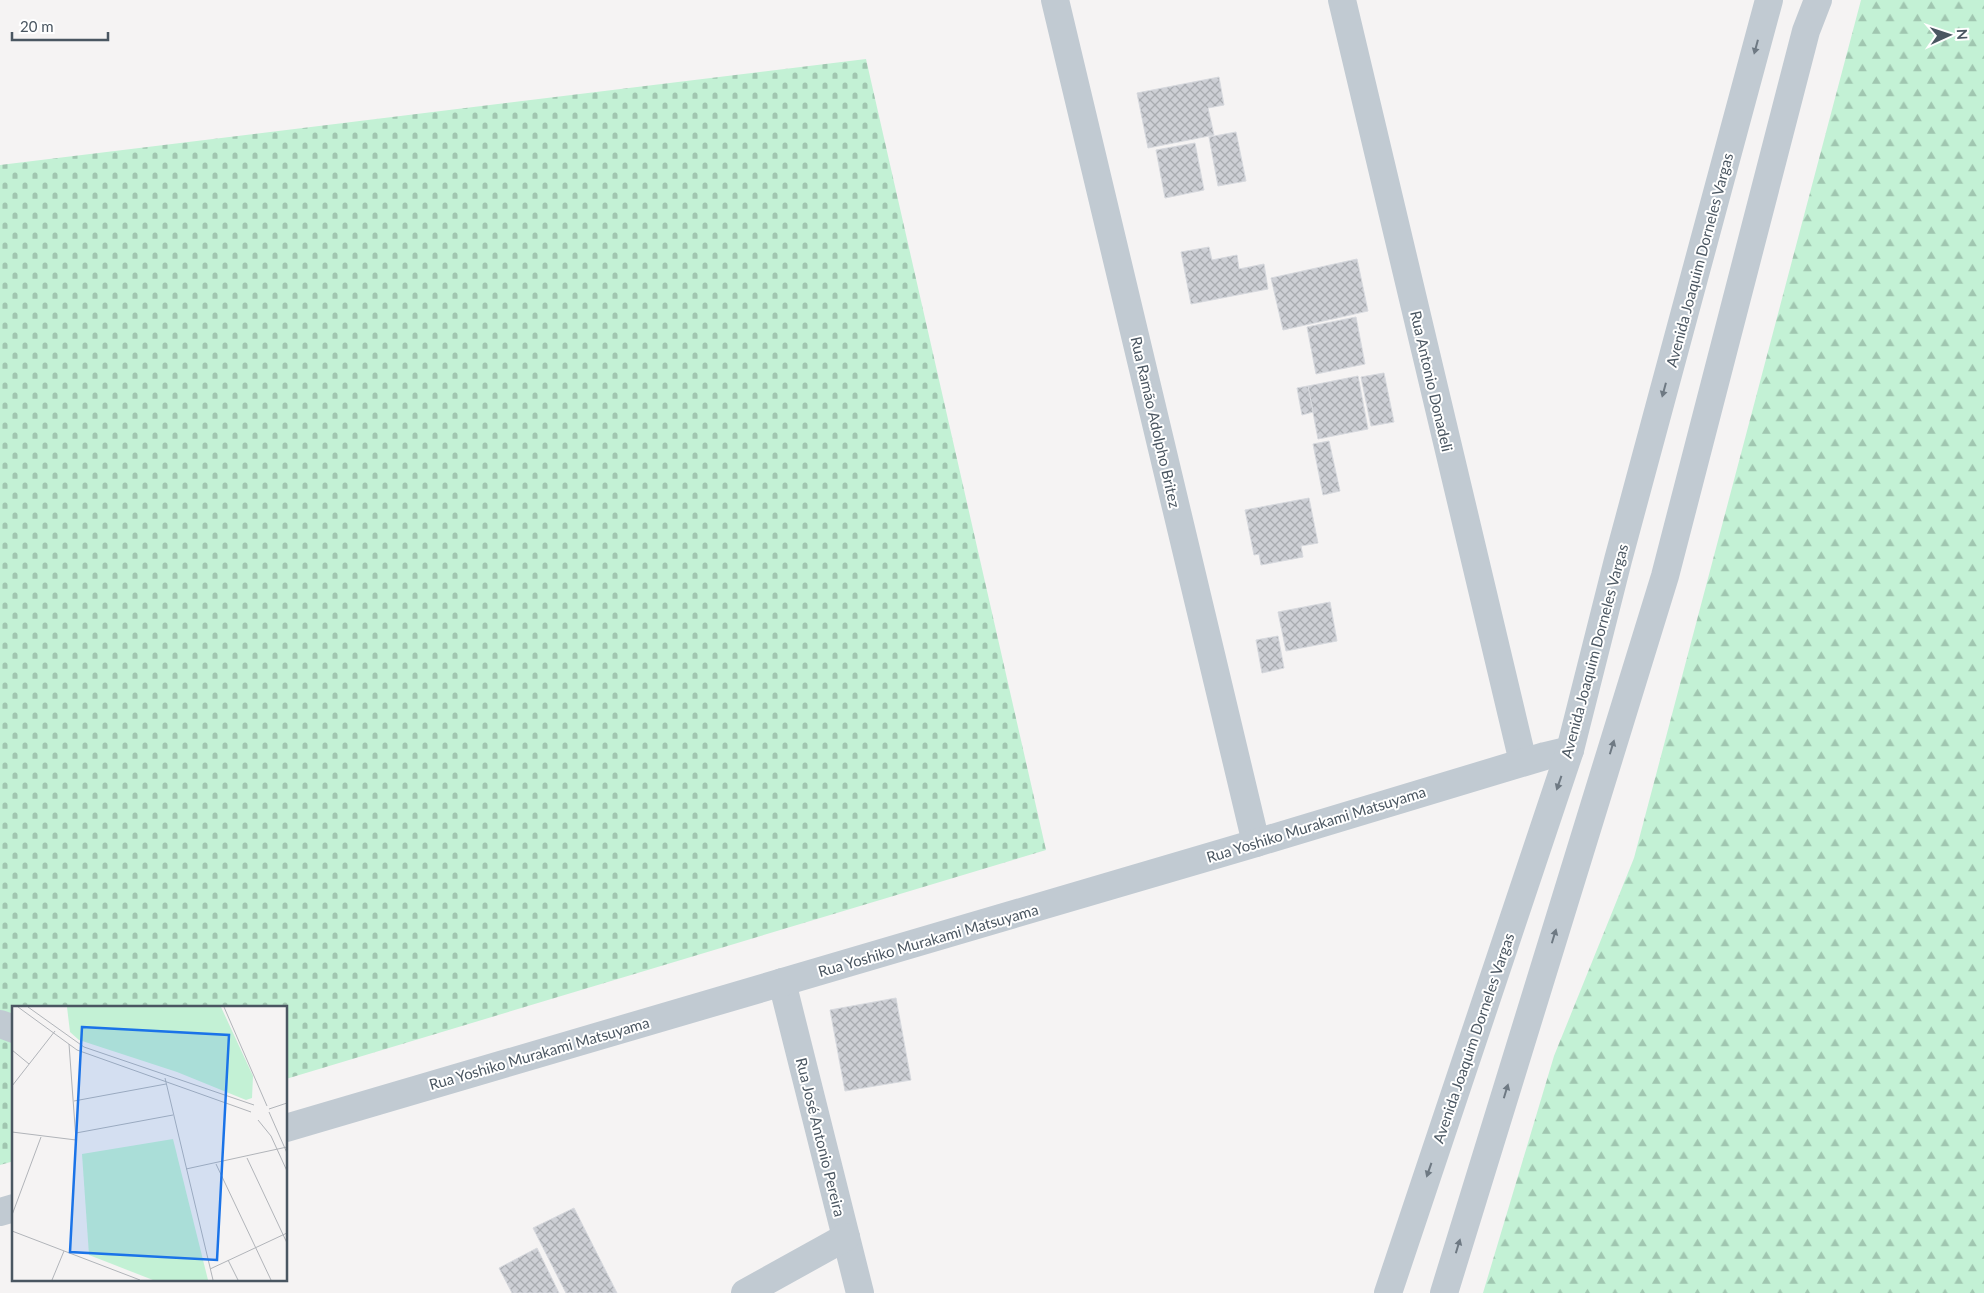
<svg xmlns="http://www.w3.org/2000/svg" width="1984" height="1293" viewBox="0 0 1984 1293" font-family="Lato,sans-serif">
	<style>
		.forest { fill: url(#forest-firs) }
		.cemetery { fill: url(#cemetery-stones) }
		.building { fill: url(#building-cross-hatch); stroke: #d7d9de }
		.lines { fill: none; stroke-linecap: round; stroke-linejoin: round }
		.minor { stroke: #c1cad2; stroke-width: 28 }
		.oneway { fill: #6e7983 }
		.labels { text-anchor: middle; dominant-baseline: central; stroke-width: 4; stroke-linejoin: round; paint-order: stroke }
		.street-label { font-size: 15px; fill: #4a5661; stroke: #fff }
		.inset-road { fill: none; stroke: #b1b4b9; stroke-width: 1 }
		.view { fill: #1a73e8; fill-opacity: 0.15; stroke: #1a73e8; stroke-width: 2.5 }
		.inset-edge { fill: none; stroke: #4a5661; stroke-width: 2.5 }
	</style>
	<defs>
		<pattern id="forest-firs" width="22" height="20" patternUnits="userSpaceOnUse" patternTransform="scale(1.25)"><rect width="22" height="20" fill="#c3f1d5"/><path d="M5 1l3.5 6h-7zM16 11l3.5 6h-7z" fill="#a0c6b0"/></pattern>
		<pattern id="cemetery-stones" width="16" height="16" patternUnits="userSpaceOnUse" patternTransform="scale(1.25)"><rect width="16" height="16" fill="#c3f1d5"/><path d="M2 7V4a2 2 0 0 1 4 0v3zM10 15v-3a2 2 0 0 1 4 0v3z" fill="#a0c6b0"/></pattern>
		<pattern id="building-cross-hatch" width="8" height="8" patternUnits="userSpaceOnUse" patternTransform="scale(1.25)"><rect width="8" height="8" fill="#cdcfd5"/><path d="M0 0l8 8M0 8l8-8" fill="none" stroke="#a8abb0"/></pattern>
	</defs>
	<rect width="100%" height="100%" fill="#f5f3f3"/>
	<path class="forest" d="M1861,0h123v1293h-501l71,-237 80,-198z"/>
	<path class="cemetery" d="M866,59l180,791 -760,229v-72h-272v154l-14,4v-1000z"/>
	<g class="building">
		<path d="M1219,77l5,28 -16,3 6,27 -66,13 -11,-55z"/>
		<path d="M1236,132l10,49 -28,5 -9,-49z"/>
		<path d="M1195,143l9,47 -39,8 -9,-48z"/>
		<path d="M1209,247l3,13 25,-5 2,14 25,-5 4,25 -77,15 -10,-52z"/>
		<path d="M1357,259l11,52 -85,19 -12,-52z"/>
		<path d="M1356,317l9,47 -49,10 -9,-47z"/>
		<path d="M1384,373l10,49 -23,4 -10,-49z"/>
		<path d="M1358,376l10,53 -50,10 -10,-53z"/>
		<path d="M1308,386l5,26 -11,3 -5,-27z"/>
		<path d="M1329,441l11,50 -17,4 -10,-51z"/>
		<path d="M1309,498l9,45 -17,3 2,11 -42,8 -2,-11 -5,1 -9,-45z"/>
		<path d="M1330,602l7,39 -51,10 -8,-39z"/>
		<path d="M1278,636l6,32 -22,5 -6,-33z"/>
		<path d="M896,998l15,82 -66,11 -15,-81z"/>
		<path d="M574,1208l43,85h-51l-33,-65z"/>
		<path d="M537,1248l22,45h-47l-13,-25z"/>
	</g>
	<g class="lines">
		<g class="minor">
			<path d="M1055,0l201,843"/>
			<path d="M1342,0l181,762"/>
			<path d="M782,982l78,311"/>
			<path d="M0,1024l14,5"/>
			<path d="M286,1128l970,-285 289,-87 25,-6"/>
			<path d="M0,1212l14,-4"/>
			<path d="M745,1293l101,-56"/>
			<path d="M1388,1293l182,-543 48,-190 151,-560"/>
			<path d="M1444,1293l221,-717 141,-545 12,-31"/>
		</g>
	</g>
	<defs><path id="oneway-solid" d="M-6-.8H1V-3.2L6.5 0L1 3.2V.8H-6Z" transform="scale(1.25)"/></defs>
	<g class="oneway">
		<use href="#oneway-solid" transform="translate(1756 47) rotate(105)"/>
		<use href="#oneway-solid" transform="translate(1664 390) rotate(105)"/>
		<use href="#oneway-solid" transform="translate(1612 747) rotate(-73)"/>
		<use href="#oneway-solid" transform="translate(1559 783) rotate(109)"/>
		<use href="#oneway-solid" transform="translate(1554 936) rotate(-73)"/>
		<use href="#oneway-solid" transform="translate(1506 1091) rotate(-73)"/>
		<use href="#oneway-solid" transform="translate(1429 1170) rotate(109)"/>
		<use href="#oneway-solid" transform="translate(1458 1246) rotate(-73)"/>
	</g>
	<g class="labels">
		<g class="street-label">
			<text transform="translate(1699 260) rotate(-75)">Avenida Joaquim Dorneles Vargas</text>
			<text transform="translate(1432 381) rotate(77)">Rua Antonio Donadeli</text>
			<text transform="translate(1156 422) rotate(77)">Rua Ramão Adolpho Britez</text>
			<text transform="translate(1594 651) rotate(-75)">Avenida Joaquim Dorneles Vargas</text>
			<text transform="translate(1316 824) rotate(-17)">Rua Yoshiko Murakami Matsuyama</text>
			<text transform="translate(928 940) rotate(-16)">Rua Yoshiko Murakami Matsuyama</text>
			<text transform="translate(1473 1038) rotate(-71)">Avenida Joaquim Dorneles Vargas</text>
			<text transform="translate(539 1053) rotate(-16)">Rua Yoshiko Murakami Matsuyama</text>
			<text transform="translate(821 1137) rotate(76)">Rua José Antonio Pereira</text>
		</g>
	</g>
	<g transform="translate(12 1006)">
		<rect width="275" height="275" fill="#f5f3f3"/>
		<path d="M55,1h154l32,69 -1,22 -6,2 -69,-28 -98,-32 -9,-8z" fill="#c3f1d5"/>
		<path d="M161,133l35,141h-55l-64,-25 -7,-101z" fill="#c3f1d5"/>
		<path class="inset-road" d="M6,1l59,43 174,62M16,1l56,40 170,58M212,1l43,99M0,44l17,14M153,72l48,202M0,80l43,-55M62,95l92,-17M257,103l18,-6M257,106l18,41M246,114l13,16 16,35M0,126l64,8 -7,-96M64,127l97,-18M235,152l40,85M204,158l55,116M174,163l101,-22M0,209l29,-78M0,225l128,49M216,254l10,20M198,263l77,-36M40,274l12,-29"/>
		<path class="view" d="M70,21l147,8 -12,225 -147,-8z"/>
		<rect width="275" height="275" class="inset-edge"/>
	</g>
	<g transform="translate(1949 35) rotate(87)" stroke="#ffffff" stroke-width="4" paint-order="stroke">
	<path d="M0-4L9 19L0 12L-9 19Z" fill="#4a5661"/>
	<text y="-8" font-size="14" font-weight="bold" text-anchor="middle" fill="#4a5661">N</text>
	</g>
	<path d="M12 32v8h96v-8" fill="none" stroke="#4a5661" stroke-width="2.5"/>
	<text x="20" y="32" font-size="15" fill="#4a5661" stroke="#ffffff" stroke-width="4" paint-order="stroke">20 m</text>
</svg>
